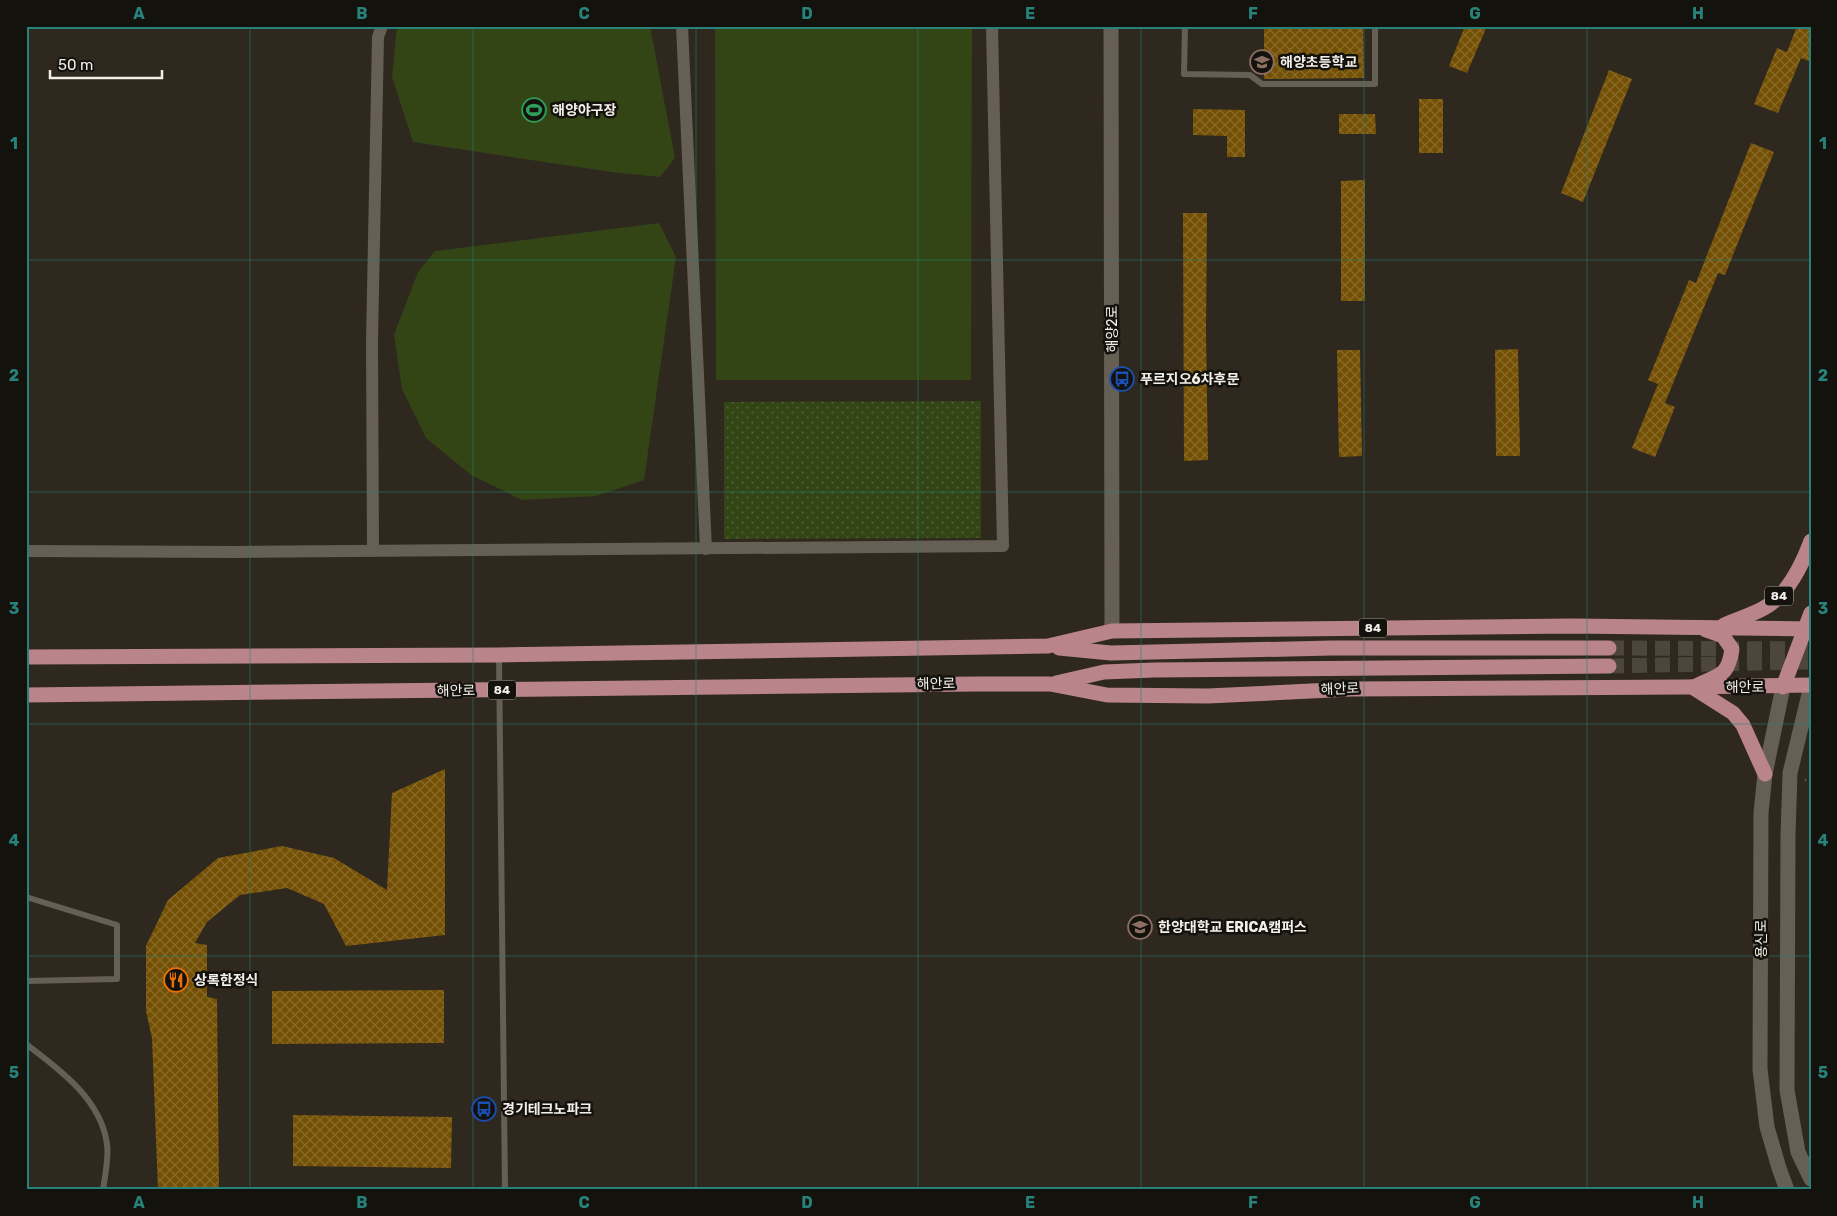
<svg xmlns="http://www.w3.org/2000/svg" width="1837" height="1216" viewBox="0 0 1837 1216" font-family="Rubik,'Noto Sans KR',sans-serif">
	<style>
		.grass { fill: url(#grass-dots) }
		.pitch { fill: #334415 }
		.building { fill: url(#building-cross-hatch) }
		.lines { fill: none; stroke-linecap: round; stroke-linejoin: round }
		.primary-tunnel { stroke: #4c463d; stroke-width: 15; stroke-dasharray: 15 8; stroke-linecap: butt }
		.path { stroke: #6f6860; stroke-width: 2.5; stroke-dasharray: 1 4; stroke-linecap: butt }
		.lane { stroke: #665f54; stroke-width: 6 }
		.street { stroke: #665f54; stroke-width: 12 }
		.secondary { stroke: #665f54; stroke-width: 15 }
		.primary { stroke: #b9858b; stroke-width: 15 }
		.grid { fill: none; stroke: #26827a; stroke-width: 1; stroke-opacity: 0.55 }
		.labels { text-anchor: middle; dominant-baseline: central; stroke-width: 5; stroke-linejoin: round; paint-order: stroke }
		.shield { fill: #14120d; stroke: #b0aca6; stroke-width: 1 }
		.shield-label { font-size: 12px; font-weight: bold; fill: #f3eee8 }
		.poi-label { font-size: 14px; font-weight: bold; fill: #f3eee8; stroke: #14120d; text-anchor: start }
		.street-label { font-size: 14px; fill: #f3eee8; stroke: #14120d }
		.neatline { fill: none; stroke: #26827a; stroke-width: 2 }
		.grid-label { font-size: 16px; text-anchor: middle; font-weight: bold; fill: #26827a }
	</style>
	<defs>
		<pattern id="grass-dots" width="8" height="8" patternUnits="userSpaceOnUse" patternTransform="scale(1.25)"><rect width="8" height="8" fill="#334415"/><path d="M2 2h.1M6 6h.1" fill="none" stroke="#515f37" stroke-width="1.8" stroke-linecap="round"/></pattern>
		<pattern id="building-cross-hatch" width="8" height="8" patternUnits="userSpaceOnUse" patternTransform="scale(1.25)"><rect width="8" height="8" fill="#745005"/><path d="M0 0l8 8M0 8l8-8" fill="none" stroke="#886a29"/></pattern>
	</defs>
	<rect width="100%" height="100%" fill="#2f281f"/>
	<path class="grass" d="M981,401v137l-257,1v-137z"/>
	<g class="pitch">
		<path d="M397,26h253l25,132 -15,19 -49,-5 -198,-30 -21,-65z"/>
		<path d="M715,26h257l-1,354h-255z"/>
		<path d="M659,223l17,34 -32,223 -48,16 -74,4 -51,-25 -45,-37 -24,-49 -8,-54 24,-63 17,-21z"/>
	</g>
	<g class="building">
		<path d="M1320,26h43l1,52 -100,1v-51h56z"/>
		<path d="M1465,26h22l-20,47 -18,-7z"/>
		<path d="M1797,26h14v36l-10,-4 -23,55 -24,-9 23,-56 10,4z"/>
		<path d="M1609,70l23,9 -49,123 -22,-9z"/>
		<rect x="1419" y="99" width="24" height="54"/>
		<path d="M1193,109l52,1v47h-18v-21l-34,-1z"/>
		<path d="M1339,114h36l1,20h-37z"/>
		<path d="M1751,143l23,9 -49,123 -7,-2 -53,130 10,4 -20,50 -23,-9 26,-64 -10,-4 41,-100 7,3z"/>
		<path d="M1365,180v121h-24v-120z"/>
		<path d="M1183,213h24l-1,120 2,127 -24,1z"/>
		<path d="M1518,349l2,107h-24l-1,-106z"/>
		<path d="M1337,350h23l2,106 -23,1z"/>
		<path d="M445,769v166l-99,11 -22,-42 -37,-16 -47,7 -33,27 -12,21 12,2v52l10,2 2,191h-61l-6,-152 -6,-27v-65l22,-46 50,-42 64,-12 52,12 53,32 5,-97z"/>
		<path d="M444,990v53l-172,1v-53z"/>
		<path d="M293,1115l159,2 -1,51 -158,-2z"/>
	</g>
	<g class="lines">
		<g class="primary-tunnel">
			<path d="M1609,648l202,1"/>
			<path d="M1609,666l202,-4"/>
		</g>
		<path class="path" d="M1805,780l6,2"/>
		<g class="lane">
			<path d="M1185,26l-1,48 66,1 12,9h113v-58"/>
			<path d="M499,656l6,534"/>
			<path d="M26,897l91,28v54l-91,2"/>
			<path d="M26,1044c33,25 75,55 81,100 2,14 -2,31 -4,46"/>
		</g>
		<g class="street">
			<path d="M682,26l24,523"/>
			<path d="M26,551l210,1 767,-6 -11,-520"/>
			<path d="M373,551l-1,-210 6,-304 4,-11"/>
		</g>
		<g class="secondary">
			<path d="M1111,26l1,605"/>
			<path d="M1811,686l-21,87 -2,62 -1,255 11,62 13,27"/>
			<path d="M1783,687l-18,87 -4,39 -1,256 7,58 12,41 8,22"/>
		</g>
		<g class="primary">
			<path d="M1724,625c13,-6 28,-10 40,-17 23,-12 38,-43 47,-67"/>
			<path d="M1059,648l52,5 221,-5h277"/>
			<path d="M26,657l473,-2 549,-9 64,-15 461,-5 238,3"/>
			<path d="M1056,683l48,-11 50,-2 455,-4"/>
			<path d="M1698,685c23,-11 30,-9 34,-36l-9,-13 -17,-6"/>
			<path d="M1692,687l41,26 10,12 22,49"/>
			<path d="M1783,687l28,-74"/>
			<path d="M26,695l951,-11h73l57,11 101,1 144,-7 333,-2 126,-2"/>
		</g>
	</g>
	<path class="grid" d="M250,26v1164M473,26v1164M696,26v1164M918,26v1164M1141,26v1164M1364,26v1164M1587,26v1164M26,260h1785M26,492h1785M26,724h1785M26,956h1785"/>
	<defs>
		<g id="school-ring" transform="scale(1.25)"><circle r="9.5" fill="#14120d" stroke="#8d6e63" stroke-width="1.5"/><path d="M0-5L7-2L0 1L-7-2ZM-4 1L0 2.5L4 1V4Q0 6-4 4Z" fill="#8d6e63"/></g>
		<g id="stadium-ring" transform="scale(1.25)"><circle r="9.5" fill="#14120d" stroke="#2e9e5b" stroke-width="1.5"/><path d="M0-5a6.5 5 0 1 0 0 10a6.5 5 0 1 0 0-10ZM-3.5-1.8h7v3.6h-7Z" fill="#2e9e5b"/></g>
		<g id="bus-ring" transform="scale(1.25)"><circle r="9.5" fill="#14120d" stroke="#1a4fb4" stroke-width="1.5"/><path d="M-5-6H5V4H4V6H2V4H-2V6H-4V4H-5ZM-3.5-4V0h7V-4ZM-3.5 1.2v1.5H-2V1.2ZM2 1.2v1.5H3.5V1.2Z" fill="#1a4fb4"/></g>
		<g id="university-ring" transform="scale(1.25)"><circle r="9.5" fill="#14120d" stroke="#8d6e63" stroke-width="1.5"/><path d="M0-5L7-2L0 1L-7-2ZM-4 1L0 2.5L4 1V4Q0 6-4 4Z" fill="#8d6e63"/></g>
		<g id="restaurant-ring" transform="scale(1.25)"><circle r="9.5" fill="#14120d" stroke="#e8710a" stroke-width="1.5"/><path d="M-5-6h1v4h1v-4h1v4h1v-4h1v5L-1.5 .5V6h-2V.5L-5-1ZM5-6V6H3V1.5H1.5Q1.5-4 5-6Z" fill="#e8710a"/></g>
	</defs>
	<g fill-rule="evenodd">
		<use href="#school-ring" x="1262" y="62"/>
		<use href="#stadium-ring" x="534" y="110"/>
		<use href="#bus-ring" x="1122" y="379"/>
		<use href="#university-ring" x="1140" y="927"/>
		<use href="#restaurant-ring" x="176" y="980"/>
		<use href="#bus-ring" x="484" y="1109"/>
	</g>
	<g class="labels">
		<g class="shield">
			<rect x="1765" y="586.5" width="28" height="19" rx="4"/>
			<rect x="1359" y="618.5" width="28" height="19" rx="4"/>
			<rect x="488" y="680.5" width="28" height="19" rx="4"/>
		</g>
		<g class="shield-label">
			<text x="1779" y="596">84</text>
			<text x="1373" y="628">84</text>
			<text x="502" y="690">84</text>
		</g>
		<g class="poi-label">
			<text x="1280" y="62">해양초등학교</text>
			<text x="552" y="110">해양야구장</text>
			<text x="1140" y="379">푸르지오6차후문</text>
			<text x="1158" y="927">한양대학교 ERICA캠퍼스</text>
			<text x="194" y="980">상록한정식</text>
			<text x="502" y="1109">경기테크노파크</text>
		</g>
		<g class="street-label">
			<text transform="translate(1112 329) rotate(-90)">해양2로</text>
			<text transform="translate(936 684) rotate(-1)">해안로</text>
			<text x="1745" y="687">해안로</text>
			<text transform="translate(1340 689) rotate(-2)">해안로</text>
			<text transform="translate(456 691) rotate(-1)">해안로</text>
			<text transform="translate(1761 939) rotate(-90)">용신로</text>
		</g>
	</g>
	<rect width="1837" height="1216" fill="none" stroke="#14120d" stroke-width="55"/>
	<path d="M50 70v8h112v-8" fill="none" stroke="#f3eee8" stroke-width="2.5"/>
	<text x="58" y="70" font-size="15" fill="#f3eee8" stroke="#14120d" stroke-width="4" paint-order="stroke">50 m</text>
	<rect x="28" y="28" width="1782" height="1160" class="neatline"/>
	<g class="grid-label">
		<text x="139" y="19">A</text>
		<text x="362" y="19">B</text>
		<text x="584" y="19">C</text>
		<text x="807" y="19">D</text>
		<text x="1030" y="19">E</text>
		<text x="1253" y="19">F</text>
		<text x="1475" y="19">G</text>
		<text x="1698" y="19">H</text>
		<text x="14" y="149">1</text>
		<text x="1823" y="149">1</text>
		<text x="14" y="381">2</text>
		<text x="1823" y="381">2</text>
		<text x="14" y="614">3</text>
		<text x="1823" y="614">3</text>
		<text x="14" y="846">4</text>
		<text x="1823" y="846">4</text>
		<text x="14" y="1078">5</text>
		<text x="1823" y="1078">5</text>
		<text x="139" y="1208">A</text>
		<text x="362" y="1208">B</text>
		<text x="584" y="1208">C</text>
		<text x="807" y="1208">D</text>
		<text x="1030" y="1208">E</text>
		<text x="1253" y="1208">F</text>
		<text x="1475" y="1208">G</text>
		<text x="1698" y="1208">H</text>
	</g>
</svg>
